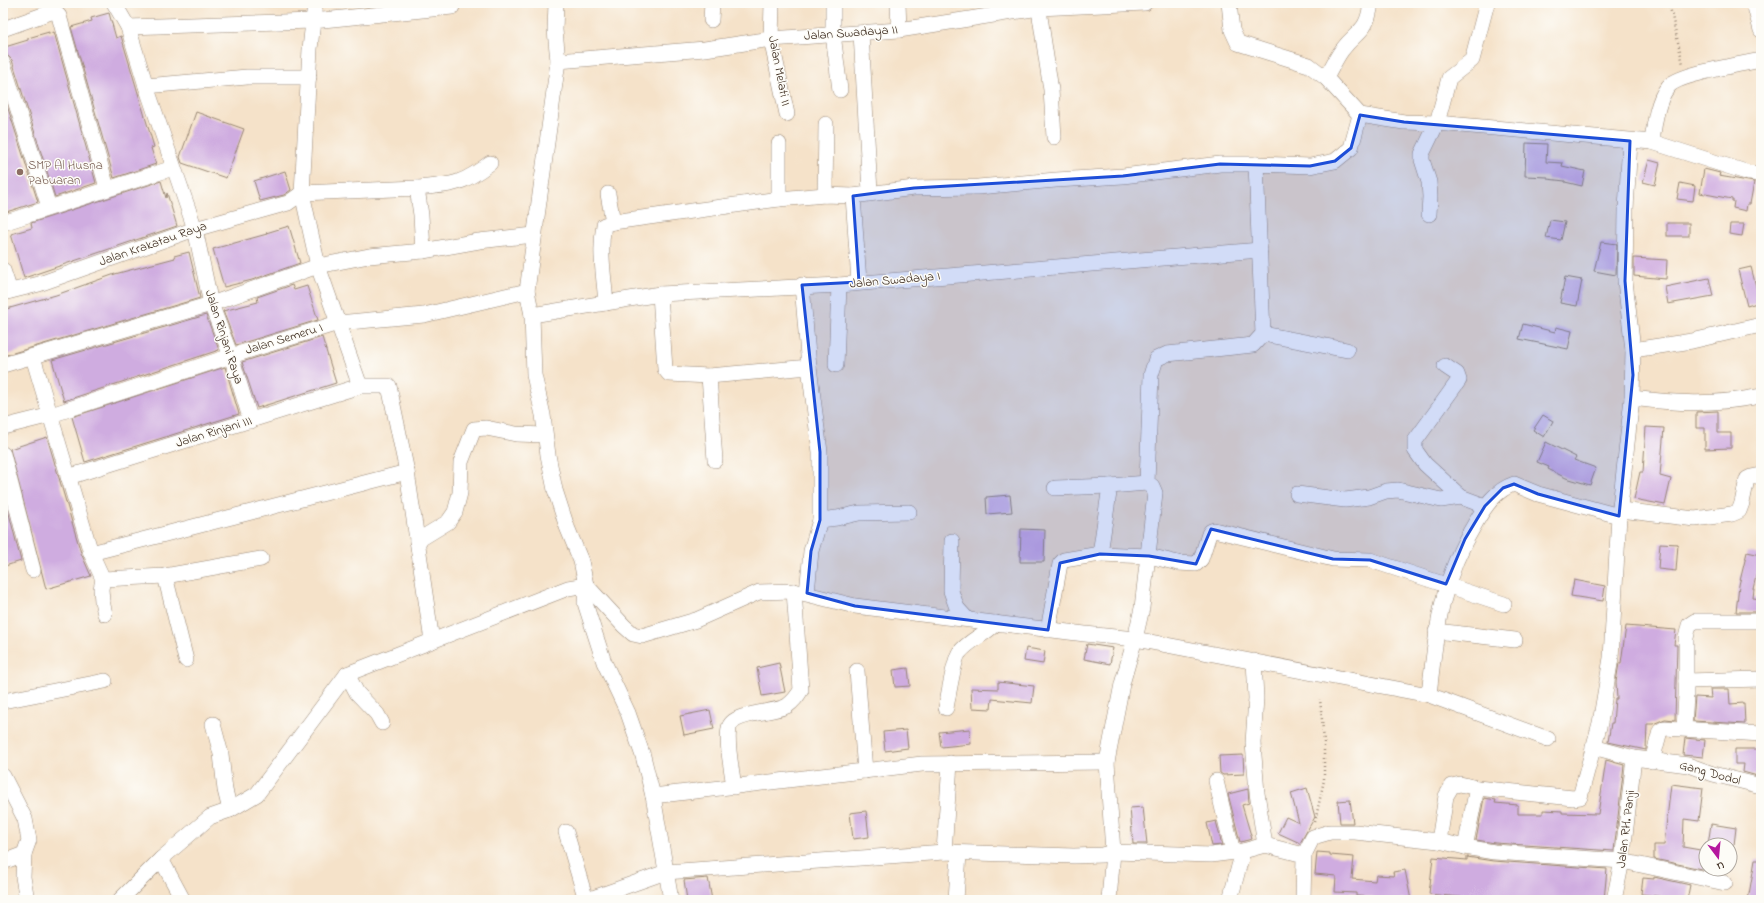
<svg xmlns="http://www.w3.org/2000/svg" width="1764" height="903" viewBox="0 0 1764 903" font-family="'Indie Flower',sans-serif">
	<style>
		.building { fill: #cface0 }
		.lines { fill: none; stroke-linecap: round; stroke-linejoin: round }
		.street-casing { stroke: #988674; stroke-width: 16 }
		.path { stroke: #988674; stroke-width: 2.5; stroke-dasharray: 1 3; stroke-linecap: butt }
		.street { stroke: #fff; stroke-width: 15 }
		.marked { fill: #1d4ed8; fill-opacity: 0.2; stroke: #1d4ed8; stroke-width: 3; stroke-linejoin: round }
		.education-dot { fill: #8d6e63; stroke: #fdfcf7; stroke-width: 1.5 }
		.labels { text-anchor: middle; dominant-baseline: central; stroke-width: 3; stroke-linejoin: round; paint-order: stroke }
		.street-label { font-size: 13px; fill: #3b2a1e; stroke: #fdfcf7 }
		.education-label { font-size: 13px; fill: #785e54; stroke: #fdfcf7; text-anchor: start }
	</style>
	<rect width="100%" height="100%" fill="#fdfcf7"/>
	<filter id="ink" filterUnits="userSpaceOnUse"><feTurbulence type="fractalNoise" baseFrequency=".025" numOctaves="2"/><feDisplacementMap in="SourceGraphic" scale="8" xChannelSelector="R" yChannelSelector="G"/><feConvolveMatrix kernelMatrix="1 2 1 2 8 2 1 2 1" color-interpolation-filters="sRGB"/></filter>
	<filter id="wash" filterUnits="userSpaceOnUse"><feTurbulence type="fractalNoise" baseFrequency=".012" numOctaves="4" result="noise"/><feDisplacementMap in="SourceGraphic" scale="16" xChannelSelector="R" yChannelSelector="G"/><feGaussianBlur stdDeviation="0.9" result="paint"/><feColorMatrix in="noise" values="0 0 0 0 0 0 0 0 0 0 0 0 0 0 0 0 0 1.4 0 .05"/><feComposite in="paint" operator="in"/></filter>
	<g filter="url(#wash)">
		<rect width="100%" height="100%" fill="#f5e2c9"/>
		<g id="blocks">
			<g class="building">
				<path d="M109,13l7,25 5,-2 33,111 -3,1 5,16 -42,14 -43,-151 21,-6 -1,-3z"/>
				<path d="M49,32v2l5,-2 42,151 -41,14 -43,-137 -5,-5 -2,-8 23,-7v-2z"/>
				<path d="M3,93l35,109 -35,11z"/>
				<path d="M196,112l48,17 -18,49 -44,-15 -2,-6z"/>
				<path d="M1526,143l21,1 -1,18 17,1 -1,3 23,5 -3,15 -17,-4v-1l-18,-2v-2l-22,-1z"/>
				<path d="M1649,160l11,3 -5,22 -12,-3z"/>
				<path d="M1704,169l16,4 -1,3 35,6 -4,22h-3l-1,7 -13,-3 1,-7h-2v-2l-32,-6z"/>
				<path d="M285,171l6,19 -7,5 -24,6 -6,-20z"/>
				<path d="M161,181l5,17 1,-5 10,33 -153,52 -13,-44 21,-6 -1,-5z"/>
				<path d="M1680,183l15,3 -2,15 -16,-2z"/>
				<path d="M1550,220l15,2 -4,18 -15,-2z"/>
				<rect x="1667" y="223" width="22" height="13"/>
				<path d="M1730,224h14l-2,12 -13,-2z"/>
				<path d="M289,226l11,37 -48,17 -28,7 -11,-38 54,-15 -1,-1z"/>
				<path d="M1601,242l16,2 -1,31 -22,-4z"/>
				<path d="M189,252l11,46 -197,58v-46l53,-15 59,-21 60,-16 -1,-2z"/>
				<path d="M1634,258l33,2 -1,19 -32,-3z"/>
				<path d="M1751,267l9,35 -13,4 -9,-36z"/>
				<path d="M1565,277l17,3 -5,26 -17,-3z"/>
				<path d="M1709,278l4,18 -45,8 -3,-17z"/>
				<path d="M292,285l2,5 13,-4 11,34 -82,25 -13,-34 35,-9 -1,-5z"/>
				<path d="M206,315l13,35 -155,51 -12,-41z"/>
				<path d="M1523,324l32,8 1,-5 16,4 -4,18 -49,-10z"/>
				<path d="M322,337l14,46 -79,25 -15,-46z"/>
				<path d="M225,367l14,47 -154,48 -13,-45z"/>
				<path d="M1718,411v22h13v15l-26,1v-21h-9v-16z"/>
				<path d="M1543,415l10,6 -9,16 -11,-7z"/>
				<path d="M1646,427l18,1 -4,48 11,3 -6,26 -31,-6 6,-27h3z"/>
				<path d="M47,437l34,116 10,23 -45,13 -36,-140z"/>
				<path d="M1546,442l30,15 -2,3 22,8 -6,17 -24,-7 -18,-9 1,-2 -12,-5z"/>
				<path d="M3,490l18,71 -16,5 -2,-7z"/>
				<path d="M1010,495l2,17 -25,2 -1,-17z"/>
				<path d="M1021,529l24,1 -1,32h-24z"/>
				<path d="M1660,543l18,1 -2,27 -18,-2z"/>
				<path d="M1747,552l14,3 -8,34h1l-1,9 8,1v13h-25l3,-27z"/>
				<path d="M1574,580l31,6 -2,15 -32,-5z"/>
				<path d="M1626,626l50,4 -2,15h3l-2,75 -10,-1 -12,5h-6l-1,26 -38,-8 3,-19h2l2,-24h2l-1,-17 3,-19h2z"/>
				<path d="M1087,644l26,4 -3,16 -26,-5z"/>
				<path d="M1026,648l19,3 -2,13 -19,-3z"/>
				<path d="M779,663l6,29 -23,4 -5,-28z"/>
				<path d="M908,668l2,18 -15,1 -2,-17z"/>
				<path d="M998,682l36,4 -2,17 -40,-4 -1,10 -19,-1 -1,-20 27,1z"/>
				<path d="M1710,689h19l1,15 14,-1 1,21 -52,-3 2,-24 16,1z"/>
				<path d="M710,710l4,19 -30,6 -4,-19z"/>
				<path d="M970,729l1,15 -30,3 -2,-15z"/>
				<path d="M906,730l2,18 -23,3 -2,-19z"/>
				<path d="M1685,738l20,2 -2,17 -20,-2z"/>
				<path d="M1735,749h26v28l-18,-5 1,-8h-9z"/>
				<path d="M1243,755l1,19 -21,1 -3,-2 -1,-17z"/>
				<path d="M1606,760l18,5 -10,86 -119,-8 -19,-3 8,-42 12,2 -1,3 23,2v9h25v-4l19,1v2l36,1z"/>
				<path d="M1671,784l32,4 -4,33 -15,-2 -1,28 23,4v19l-52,-11v-14h10z"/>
				<path d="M1307,788l8,29 -15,26 -22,-10 8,-16 13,6 -8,-30z"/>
				<path d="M1248,789l1,14 -7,2 10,34 -12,3 -12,-48z"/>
				<path d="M1350,800l3,23h-13l-2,-22z"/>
				<path d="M1143,807l4,37h-14l-3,-36z"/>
				<path d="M866,811l3,26 -16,2 -3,-26z"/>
				<path d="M1216,821l6,24 -10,1 -5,-23z"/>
				<path d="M1711,824l25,4 -2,17h-26z"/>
				<path d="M1317,852l13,1v2l24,2 -2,22 23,2 1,-6 18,1 -1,-4 12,-2 6,30h-38l1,-3 -18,-1v-3l-21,-1 1,-16 -21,-2z"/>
				<path d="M1433,857l34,3v-3l26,4 114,8 -3,31h-134v-2l-41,-4z"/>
				<path d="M1755,860h6v40h-13z"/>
				<path d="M1654,877l36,8 -3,15 -46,-6 2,-16 11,1z"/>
				<path d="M708,878l4,22h-25l-3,-20z"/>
			</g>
		</g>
	</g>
	<g filter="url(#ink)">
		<use href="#blocks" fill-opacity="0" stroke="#988674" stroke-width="1"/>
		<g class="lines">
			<g class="street-casing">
				<g id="street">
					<path d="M114,3l14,24 18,59 49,143 16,75 20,52 20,65"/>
					<path d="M315,3l-5,46 -8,144 16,73 42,120"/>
					<path d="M556,3l-1,27 3,31 -31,230 5,24 2,60 9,40 5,40 7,35 12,37 14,34 5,24 -1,18 19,59 24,51 15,43 10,40 18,104"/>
					<path d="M772,3l-1,36 16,75"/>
					<path d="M833,3v31l7,56"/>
					<path d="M898,3l1,27"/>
					<path d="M1038,3l13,87 3,47"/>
					<path d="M1229,3l3,27 6,13 71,22 17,13 34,37 44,7 33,1 215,19 97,31 12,1"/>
					<path d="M1754,3l7,27"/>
					<path d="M711,20l1,-17"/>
					<path d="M128,27l185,-6 139,-14"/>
					<path d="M3,29l51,-18 5,5 48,172"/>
					<path d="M861,33l9,159"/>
					<path d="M558,61l147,-12 66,-10 128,-9 140,-22 106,-5"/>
					<path d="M3,63l46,144"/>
					<path d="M1326,78c5,-9 10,-20 16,-28 16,-21 25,-17 29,-47"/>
					<path d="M146,86l101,-9h62"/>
					<path d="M1652,142c2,-16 5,-42 16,-55 9,-13 75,-23 93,-27"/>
					<path d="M779,144v55"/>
					<path d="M417,188c35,-3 45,-3 73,-25"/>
					<path d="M302,193l115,-5 4,27 2,36"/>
					<path d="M608,194l5,28"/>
					<path d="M825,195l1,-71"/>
					<path d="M853,196l6,86"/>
					<path d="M1429,214l1,-17 -1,-15 -7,-22v-6l15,-31 12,-45 23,-18 15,-57"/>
					<path d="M3,223l170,-55"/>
					<path d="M3,270l7,21"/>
					<path d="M802,285l7,82 11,85v68l-9,31 -4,42"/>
					<path d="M3,293l36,-9 156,-55 93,-26 14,-10"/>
					<path d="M660,294l5,75 4,5 40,2 100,-9"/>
					<path d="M606,303c-2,-26 -7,-52 -2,-78l9,-3 166,-23 46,-4 28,1 61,-8 64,-1 78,-7 67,-4 97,-12h36"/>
					<path d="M532,315l128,-21 179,-9 421,-35"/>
					<path d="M1263,334l84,16"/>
					<path d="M1633,350l59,-9 69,-16"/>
					<path d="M33,357l58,196 12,26 -2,10 1,12 3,13"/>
					<path d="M3,365l208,-61 107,-38 51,-10 54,-5 56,-10 55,-6"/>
					<path d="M836,365l3,-80"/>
					<path d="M1445,366l12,8 2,6 -44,61v9l10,14 36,33 24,9"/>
					<path d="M709,376l6,84"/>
					<path d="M1632,398c47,6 82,7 129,-2"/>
					<path d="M3,427l48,-12 180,-59 107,-33 86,-8 103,-24"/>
					<path d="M3,454l30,116"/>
					<path d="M68,477l292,-91h29l18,86 25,169"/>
					<path d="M1055,488l55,-2"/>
					<path d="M1297,494l48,6 24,-3 17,-6 12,-1 43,10 20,-3"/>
					<path d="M1621,510l74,9 37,-5 7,-3 3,-8 5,-24 4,-2 10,-2"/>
					<path d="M820,520l17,-2 22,-5 50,-1"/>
					<path d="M417,541l31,-19 7,-10 5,-19 1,-31 13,-33 12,-1 30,6 29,1"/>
					<path d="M952,541l-1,50 6,17 10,11"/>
					<path d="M91,553l316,-81"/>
					<path d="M1100,554l49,2 29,7 18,1 5,-5 8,-25 2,-3 3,-1 119,29 37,1 134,44"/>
					<path d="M165,576l21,84"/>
					<path d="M103,579l62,-3 96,-17"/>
					<path d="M586,585l38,41 9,8 9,2 54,-16 63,-28 35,-1 61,15 230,28 50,5 294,56 119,44"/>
					<path d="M1048,630l12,-66 4,-4 36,-6 10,-68 37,-3"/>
					<path d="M1436,631l79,9"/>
					<path d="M1254,661l2,37 -3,45 4,50 8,52"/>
					<path d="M857,671l8,100"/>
					<path d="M347,674l10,19 20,21 5,9"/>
					<path d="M1686,681l75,-2"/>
					<path d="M1429,695c7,-65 12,-116 47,-173 9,-16 20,-32 38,-38l24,10 81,22"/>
					<path d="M3,701l102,-20"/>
					<path d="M946,708c2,-10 8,-49 13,-55 10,-13 26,-18 37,-30"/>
					<path d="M213,724l8,30 4,36 5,20"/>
					<path d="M1684,728l2,-33v-57l3,-13 6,-4h66"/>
					<path d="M1593,747l41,11 54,7 25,9 48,12"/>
					<path d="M1652,761l8,-30 5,-3 96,6"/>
					<path d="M3,776l22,43 4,21 -5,14 -1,23 4,23"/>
					<path d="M1216,781l17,71"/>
					<path d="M734,787c-2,-17 -8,-42 -5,-59 3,-16 45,-15 58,-22 7,-5 10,-9 14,-16l-7,-99"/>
					<path d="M1477,788l-12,59 29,5 128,9 103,22"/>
					<path d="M653,796l269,-32 185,-2"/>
					<path d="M566,832l20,68"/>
					<path d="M1439,841l26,6"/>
					<path d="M944,852l6,-89"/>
					<path d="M1304,855l9,-18 17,-5h25l84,9 7,-45 6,-10 8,-2 17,4 96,10 7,-1 20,-74 11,-65 8,-142 13,-118 1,-48 -8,-69 1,-72 4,-68"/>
					<path d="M161,859l22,41"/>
					<path d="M3,862l21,-8"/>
					<path d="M120,900l41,-41 49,-42 20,-7 27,-16 90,-120 221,-86 18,-3"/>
					<path d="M587,900l79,-28 278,-20 130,4 28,-1 11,-3 98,3 32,-4 22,-6 39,10 -1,45"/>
					<path d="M956,900l3,-47"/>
					<path d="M1109,900l4,-48 -6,-90 15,-78 13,-45 7,-31 13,-115 -3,-7 -5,-3 4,-108 5,-16 11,-5 86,-9 10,-11 -7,-170 54,2 25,-5 16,-13 9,-33"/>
					<path d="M1230,900l13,-49"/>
					<path d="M1614,900l8,-39 12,-103"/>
				</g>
			</g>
			<g class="path">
				<path d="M1669,3l14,61"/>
				<path d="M1315,822l9,-42v-39l-4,-42"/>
			</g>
			<use href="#street" class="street"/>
		</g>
	</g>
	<path class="marked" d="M1360,115l44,7 226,19 -5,140 8,94 -14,141 -81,-22 -24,-10 -11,4 -18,18 -20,33 -19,45 -76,-24 -37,-1 -122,-30 -15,35 -47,-8 -49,-2 -40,9 -12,67 -193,-24 -48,-13 4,-42 9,-31v-68l-18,-167 57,-3 -6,-86 61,-8 209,-12 97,-12 90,2 25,-5 16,-13z"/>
	<circle class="education-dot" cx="20" cy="172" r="4"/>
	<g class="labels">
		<g class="street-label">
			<text transform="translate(851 33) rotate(-4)">Jalan Swadaya II</text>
			<text transform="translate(779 71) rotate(79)">Jalan Melati II</text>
			<text transform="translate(153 244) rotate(-19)">Jalan Krakatau Raya</text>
			<text transform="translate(895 280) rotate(-5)">Jalan Swadaya I</text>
			<text transform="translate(224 337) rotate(72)">Jalan Rinjani Raya</text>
			<text transform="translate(284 339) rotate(-17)">Jalan Semeru I</text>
			<text transform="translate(214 432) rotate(-17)">Jalan Rinjani III</text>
			<text transform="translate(1710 773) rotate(15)">Gang Dodol</text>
			<text transform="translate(1626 829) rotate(-83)">Jalan RH. Panji</text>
		</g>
		<g class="education-label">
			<text x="28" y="165">SMP Al Husna<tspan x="28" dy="15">Pabuaran</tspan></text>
		</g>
	</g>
	<rect width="1764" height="903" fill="none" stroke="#fdfcf7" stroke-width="16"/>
	<g transform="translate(1718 857) rotate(164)"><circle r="19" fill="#fdfcf7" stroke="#afa8a0"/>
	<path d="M0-3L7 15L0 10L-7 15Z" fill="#b5179e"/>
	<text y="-6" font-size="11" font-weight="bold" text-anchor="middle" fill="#3b2a1e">U</text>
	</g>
</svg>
